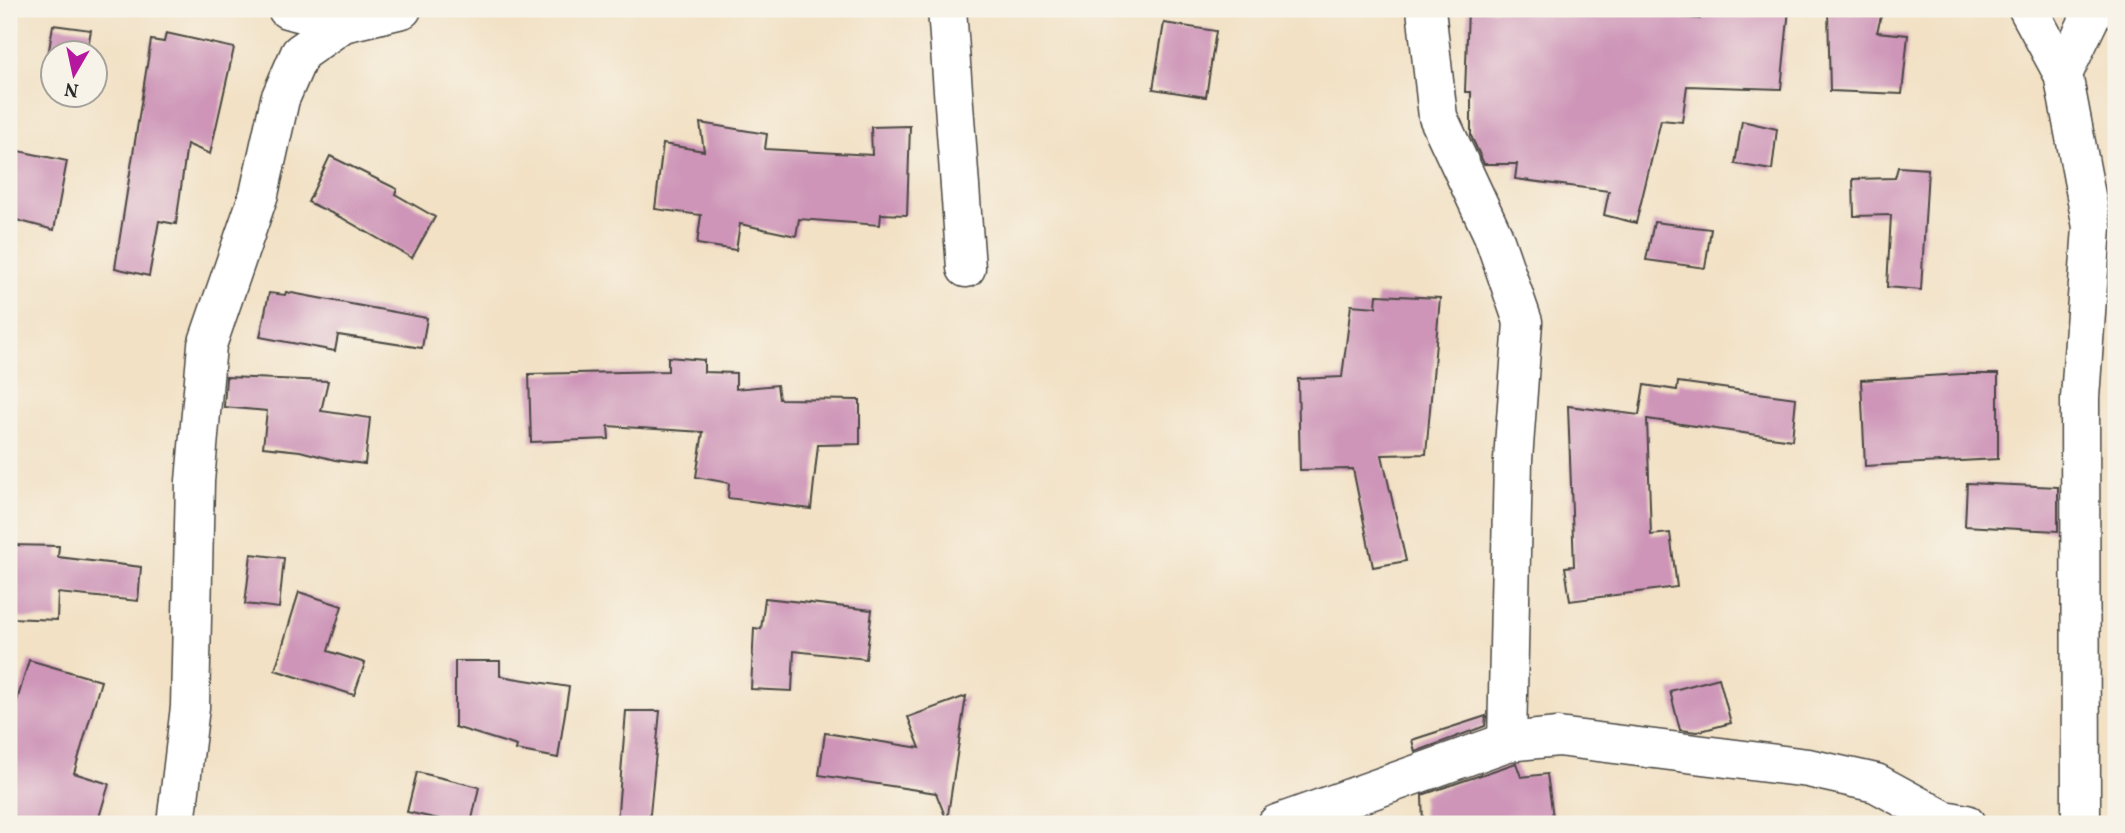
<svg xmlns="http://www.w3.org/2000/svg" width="2125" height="833" viewBox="0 0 2125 833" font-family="Vollkorn,serif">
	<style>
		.building { fill: #ce95b8 }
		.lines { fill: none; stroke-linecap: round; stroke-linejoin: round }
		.street-casing { stroke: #494642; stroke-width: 41 }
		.street { stroke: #fff; stroke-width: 38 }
	</style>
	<rect width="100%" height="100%" fill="#f7f3e8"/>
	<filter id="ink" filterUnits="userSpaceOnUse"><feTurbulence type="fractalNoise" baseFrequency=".0143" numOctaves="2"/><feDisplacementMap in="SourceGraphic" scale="14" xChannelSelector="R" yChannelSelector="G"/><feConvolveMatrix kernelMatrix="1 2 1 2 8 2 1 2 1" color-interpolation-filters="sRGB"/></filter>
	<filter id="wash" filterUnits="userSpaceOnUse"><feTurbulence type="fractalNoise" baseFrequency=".00686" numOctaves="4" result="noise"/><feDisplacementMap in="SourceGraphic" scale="28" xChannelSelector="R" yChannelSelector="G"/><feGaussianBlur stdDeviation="1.57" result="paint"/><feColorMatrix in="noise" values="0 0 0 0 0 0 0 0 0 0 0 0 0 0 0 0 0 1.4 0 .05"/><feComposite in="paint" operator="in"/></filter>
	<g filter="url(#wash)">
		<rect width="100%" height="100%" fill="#f2e1c5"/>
		<g id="blocks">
			<g class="building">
				<path d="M1468,9h132l100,10 1,-10h88l-8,80 -94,-3 -5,36 -21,-2 -25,103 -32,-8 5,-24 -94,-12 2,-15h-33l-13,-28v-44h-6z"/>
				<path d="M1828,9h55l-6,23 31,3 -6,59 -72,-3z"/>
				<path d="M1164,23l52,8 -10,66 -53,-8z"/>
				<path d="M53,25l38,5 -4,22h-35v18l-6,-1z"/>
				<path d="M166,33l68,15 -24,106 -23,-10 -11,80 -17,-3 -10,55 -34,-8 36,-228 13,2z"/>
				<path d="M1742,121l35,8 -5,41 -37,-6z"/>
				<path d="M700,123l67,11 -2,15 107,6 -1,-28 39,-1 -3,89 -26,-1 -1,11 -81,-6 -3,17 -56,-12 -4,26 -39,-6 4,-29 -46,-6 8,-65 41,7z"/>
				<path d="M9,149l58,12 -13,69 -45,-12z"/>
				<path d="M330,156l67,33 -2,5 40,23 -23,41 -70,-40 -34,-16z"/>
				<path d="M1898,167l30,2 -7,121 -34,-3 4,-72 -37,1 -1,-37 42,-1z"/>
				<path d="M1654,222l57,7 -6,39 -59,-8z"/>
				<path d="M286,292l141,26 -5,30 -84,-13 -3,16 -75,-14 9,-44 16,2z"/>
				<path d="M1377,295l63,3 -14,156 -44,1 24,106 -33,6 -20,-98 -53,1 -2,-91 44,-2 9,-72 25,2z"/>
				<path d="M668,357l36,3v12l32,1v16l41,-4 2,14 81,1v44l-42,1 -7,64 -83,-11 1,-15 -33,-6 7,-45 -95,-6 1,13 -78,3 -2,-68 139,-3z"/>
				<path d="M1962,374h36v85l-133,7 -4,-86z"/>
				<path d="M226,377l102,4 -7,30 49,7 -5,46 -30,-4 -35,-9 -37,-4 4,-36 -43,-4z"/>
				<path d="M1678,382l118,16 -4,42 -145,-21 4,116 19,-2 7,54 -107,14 -5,-34 9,-1 -6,-160 71,9 5,-30 33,5z"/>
				<path d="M1967,483l91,4v44l-93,-5z"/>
				<path d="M9,545l50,1 -1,11 83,10 -3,34 -80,-8 -1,27 -48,-2z"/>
				<path d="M251,554l33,4 -5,50 -34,-4z"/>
				<path d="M299,592l43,14 -14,45 37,12 -11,32 -79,-25z"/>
				<path d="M765,598l107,12 -6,49 -72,-8 -2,40 -41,-2 3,-61 7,1z"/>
				<path d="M29,660l72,21 -27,92 35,11 -12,40h-88v-96z"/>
				<path d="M455,661h45v15l69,11 -11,71 -42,-8 1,-4 -62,-19z"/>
				<path d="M1719,678l12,45 -34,9 -17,-2 -10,-39z"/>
				<path d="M966,696l-19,125 -11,-28 -117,-18 6,-42 95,15 -12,-31z"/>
				<path d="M626,711h34l-11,113h-32z"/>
				<path d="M1486,716l-1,10 -70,26 -3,-12z"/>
				<path d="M1516,763l5,14 26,-3 7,50h-131l-1,-29z"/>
				<path d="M417,772l62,15 -8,37h-10l-54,-12z"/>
			</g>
		</g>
	</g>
	<g filter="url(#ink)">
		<use href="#blocks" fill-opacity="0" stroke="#494642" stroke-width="2"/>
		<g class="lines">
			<g class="street-casing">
				<g id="street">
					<path d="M287,9l56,14"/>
					<path d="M947,9l19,259"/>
					<path d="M1426,9l12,108 55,118 30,87 -10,138 -6,282"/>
					<path d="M2028,9l35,65 29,153 -12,171 1,415 -2,11"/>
					<path d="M2063,74l31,-65"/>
					<path d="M176,824l14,-117 5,-226 12,-136 52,-151 21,-95 20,-46 43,-30 59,-14"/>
					<path d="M1277,824l230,-82 51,-5 250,31 68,15 68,37 22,4"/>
				</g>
			</g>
			<use href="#street" class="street"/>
		</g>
	</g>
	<rect width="2125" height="833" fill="none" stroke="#f7f3e8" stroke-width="35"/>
	<g transform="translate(74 74) rotate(189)"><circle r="33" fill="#f7f3e8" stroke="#a5a39c" stroke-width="2"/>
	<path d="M0-5L12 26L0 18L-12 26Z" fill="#b5179e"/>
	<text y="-10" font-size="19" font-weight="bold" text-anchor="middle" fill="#2b2b2b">N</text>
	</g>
</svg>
